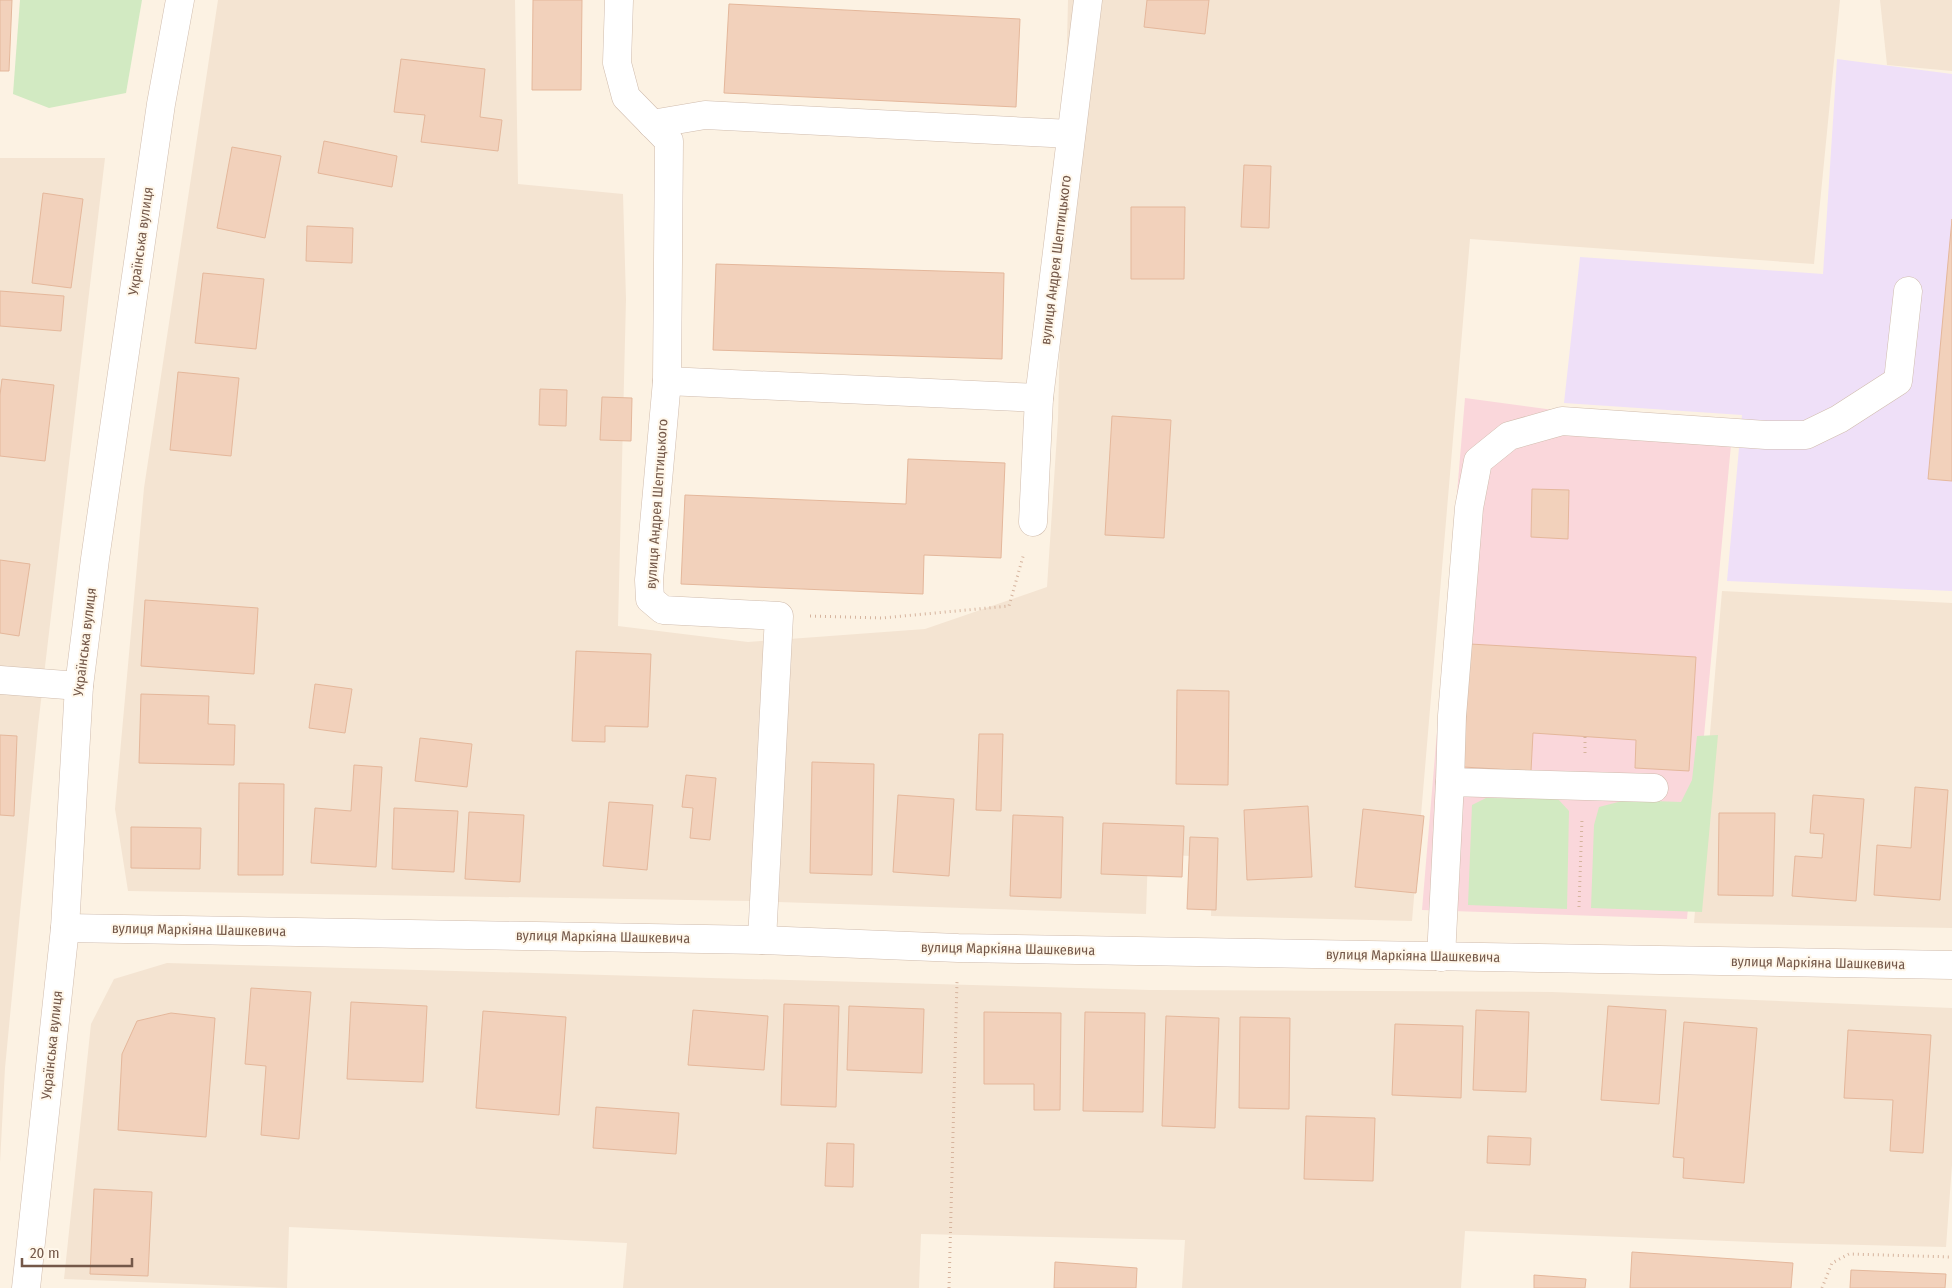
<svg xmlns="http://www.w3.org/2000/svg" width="1952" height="1288" viewBox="0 0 1952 1288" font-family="'Fira Sans Condensed',sans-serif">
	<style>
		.residential { fill: #f4e4d2 }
		.education { fill: #efe0f8 }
		.medical { fill: #fad7db }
		.green { fill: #d2eac2 }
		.building { fill: #f2d1bb; stroke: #e4b79b }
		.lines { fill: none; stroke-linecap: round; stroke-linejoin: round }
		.minor-casing { stroke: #d0bcad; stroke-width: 29 }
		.path { stroke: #d6b49e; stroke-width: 3; stroke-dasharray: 1 4; stroke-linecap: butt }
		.minor { stroke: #fff; stroke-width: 28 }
		.labels { text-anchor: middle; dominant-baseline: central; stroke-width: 4; stroke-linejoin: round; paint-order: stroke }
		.street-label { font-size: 14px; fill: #745849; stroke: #fff7ea }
	</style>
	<rect width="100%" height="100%" fill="#fcf2e3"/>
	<g class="residential">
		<path d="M218,0h297l3,184 105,10 3,105 -8,327 130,16 177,-13 122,-42 11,-168 10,-419h772l-26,264 -344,-25 -58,682 -201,-5 1,-59 -64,-3 -2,60 -397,-13 -621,-10 -13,-82 29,-321z"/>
		<path d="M1880,0h72v71l-65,-6z"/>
		<path d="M0,158h105l-67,568 -33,342 -5,95z"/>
		<path d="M1722,591l230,12v325l-258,-5z"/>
		<path d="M167,963l983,27 402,2 400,16v157l-6,82 -165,-4 -316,-12 -4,57h-279l3,-48 -264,-6 -2,54h-296l4,-45 -338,-16 -2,61 -223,-9 27,-255 23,-45z"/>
	</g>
	<path class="education" d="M1837,59l115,15v517l-225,-10 15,-166 -178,-12 16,-146 243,17z"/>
	<path class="medical" d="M1465,398l267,36 -45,485 -265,-9z"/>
	<g class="green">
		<path d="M20,0h122l-16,93 -77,15 -36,-14z"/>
		<path d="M1718,735l-16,177 -111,-4 3,-83 5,-18 27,-7 55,2 11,-22 5,-44z"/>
		<path d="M1486,798l72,1 11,12 -2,98 -99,-4 4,-100z"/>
	</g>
	<g class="building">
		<path d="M0,0h12l-3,71h-9z"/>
		<path d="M533,0h49l-1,90h-49z"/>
		<path d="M1147,0h62l-4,34 -61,-7z"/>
		<path d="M729,4l291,15 -4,88 -292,-14z"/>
		<path d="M401,59l84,10 -5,48 22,3 -4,31 -77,-9 4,-27 -31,-3z"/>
		<path d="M324,141l73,15 -5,31 -74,-14z"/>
		<path d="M232,147l49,9 -16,82 -48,-10z"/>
		<path d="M1244,165l27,1 -2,62 -28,-1z"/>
		<path d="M43,193l40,6 -12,89 -39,-5z"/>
		<path d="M1131,207h54l-1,72h-53z"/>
		<path d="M1952,219v262l-24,-2z"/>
		<path d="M307,226l46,2 -1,35 -46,-2z"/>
		<path d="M716,264l288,9 -2,86 -289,-9z"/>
		<path d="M203,273l61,6 -8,70 -61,-6z"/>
		<path d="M0,291l64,5 -3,35 -61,-5z"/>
		<path d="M178,372l61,6 -8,78 -61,-6z"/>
		<path d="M2,379l52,6 -9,76 -45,-5v-61z"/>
		<path d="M540,389l27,1 -1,36 -27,-1z"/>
		<path d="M602,397l30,1 -1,43 -31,-1z"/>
		<path d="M1112,416l59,4 -7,118 -59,-3z"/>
		<path d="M908,459l97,4 -4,95 -77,-3 -1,39 -242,-10 4,-89 221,9z"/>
		<path d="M1532,489l37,1 -1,49 -37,-2z"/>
		<path d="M0,560l30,4 -11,72 -19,-3z"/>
		<path d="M145,600l113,8 -4,66 -113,-8z"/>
		<path d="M1470,644l226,13 -7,114 -54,-3 1,-28 -103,-7 -2,38 -68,-4z"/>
		<path d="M576,651l75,3 -3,73 -43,-1v16l-33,-1z"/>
		<path d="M315,684l37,5 -7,44 -36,-5z"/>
		<path d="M1177,690l52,1 -1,94 -52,-1z"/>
		<path d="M141,694l68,2 -1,28 27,1 -1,40 -95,-2z"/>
		<path d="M979,734h24l-2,77 -25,-1z"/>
		<path d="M0,735l17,1 -3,80 -14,-1z"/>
		<path d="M420,738l52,6 -5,43 -52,-6z"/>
		<path d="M812,762l62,2 -2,111 -62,-2z"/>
		<path d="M354,765l28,2 -6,100 -65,-4 4,-55 36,3z"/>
		<path d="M686,775l30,3 -6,62 -20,-2 3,-30 -11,-1z"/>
		<path d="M239,783l45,1 -1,91h-45z"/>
		<path d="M1915,787l33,3 -8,110 -66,-5 3,-50 34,3z"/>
		<path d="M898,795l56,4 -5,77 -56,-4z"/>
		<path d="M1813,795l51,4 -8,102 -64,-5 3,-40 27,2 2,-24 -14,-1z"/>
		<path d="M609,802l44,3 -6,65 -44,-4z"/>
		<path d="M1308,806l4,71 -65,3 -3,-70z"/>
		<path d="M394,808l64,3 -4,61 -62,-3z"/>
		<path d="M1363,809l61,7 -8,77 -61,-6z"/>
		<path d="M469,812l55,3 -4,67 -55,-3z"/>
		<path d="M1719,813h56l-2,83 -55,-1z"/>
		<path d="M1013,815l50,2 -2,81 -51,-2z"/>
		<path d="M1103,823l81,3 -2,51 -81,-3z"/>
		<path d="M131,827l70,1 -1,41 -69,-1z"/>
		<path d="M1190,837l28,1 -2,72 -29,-1z"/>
		<path d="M251,988l60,4 -12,147 -38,-4 5,-69 -21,-2z"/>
		<path d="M351,1002l76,4 -4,76 -76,-3z"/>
		<path d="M784,1004l55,2 -3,101 -55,-2z"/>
		<path d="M849,1006l75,3 -2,64 -75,-3z"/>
		<path d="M1608,1006l58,4 -7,94 -58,-4z"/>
		<path d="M693,1010l75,6 -4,54 -76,-5z"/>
		<path d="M1476,1010l53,2 -3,80 -53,-2z"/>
		<path d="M483,1011l83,6 -7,98 -83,-7z"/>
		<path d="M984,1012l77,1 -1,97h-26v-26h-50z"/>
		<path d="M1085,1012l60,1 -2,99 -60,-1z"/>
		<path d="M171,1013l44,5 -9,119 -88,-7 4,-76 15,-33z"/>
		<path d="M1166,1016l53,2 -4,110 -53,-2z"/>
		<path d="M1240,1017l50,1 -1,91 -50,-1z"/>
		<path d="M1684,1022l73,6 -13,155 -61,-5 1,-20 -11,-1z"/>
		<path d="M1395,1024l68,2 -2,72 -69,-3z"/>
		<path d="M1848,1030l83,5 -8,118 -33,-2 3,-51 -49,-2z"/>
		<path d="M596,1107l83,6 -3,41 -83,-6z"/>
		<path d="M1306,1116l69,2 -2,63 -69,-2z"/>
		<path d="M1488,1136l43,2 -1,27 -43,-2z"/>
		<path d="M827,1143l27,1 -1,43 -28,-1z"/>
		<path d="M94,1189l58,3 -4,84 -58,-2z"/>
		<path d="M1632,1252l161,11 -2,25h-161z"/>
		<path d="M1055,1262l82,6 -1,20h-82z"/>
		<path d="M1851,1270l95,4 -1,14h-95z"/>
		<path d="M1534,1275l52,4 -1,9h-51z"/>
	</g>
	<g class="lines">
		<g class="minor-casing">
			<g id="minor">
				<path d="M619,0l-2,63 9,34 43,44 -2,240 -18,199 1,19 13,11 116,6 -17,324"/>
				<path d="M652,124l53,-9 366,19"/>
				<path d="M667,381l372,17"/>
				<path d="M1033,522l6,-124 49,-398"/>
				<path d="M0,680l79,6"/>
				<path d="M1450,782l2,-66 17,-208 9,-47 31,-25 53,-15 204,14h40l33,-16 59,-38 10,-90"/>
				<path d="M65,928l697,12 196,8 994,17"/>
				<path d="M1441,957l9,-175 204,6"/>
				<path d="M26,1288l39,-360 14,-242 16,-127 66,-455 19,-104"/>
			</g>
		</g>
		<g class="path">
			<path d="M810,616l72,2 127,-12 15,-53"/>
			<path d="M1585,753v-17"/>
			<path d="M1579,907l3,-88"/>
			<path d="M949,1288l8,-307"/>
			<path d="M1822,1288l10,-25 17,-9 103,3"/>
		</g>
		<use href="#minor" class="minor"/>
	</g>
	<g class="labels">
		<g class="street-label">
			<text transform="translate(141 241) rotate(-82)">Українська вулиця</text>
			<text transform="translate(1056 260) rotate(-83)">вулиця Андрея Шептицького</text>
			<text transform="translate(657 504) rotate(-86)">вулиця Андрея Шептицького</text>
			<text transform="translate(85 642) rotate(-83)">Українська вулиця</text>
			<text transform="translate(199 930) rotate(1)">вулиця Маркіяна Шашкевича</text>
			<text transform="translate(603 937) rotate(1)">вулиця Маркіяна Шашкевича</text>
			<text transform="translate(1008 949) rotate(1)">вулиця Маркіяна Шашкевича</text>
			<text transform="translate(1413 956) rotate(1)">вулиця Маркіяна Шашкевича</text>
			<text transform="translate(1818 963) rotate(1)">вулиця Маркіяна Шашкевича</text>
			<text transform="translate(52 1045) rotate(-84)">Українська вулиця</text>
		</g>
	</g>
	<path d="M22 1258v8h110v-8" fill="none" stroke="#745849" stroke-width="2.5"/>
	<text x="30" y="1258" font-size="15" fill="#745849" stroke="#fff7ea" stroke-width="4" paint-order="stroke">20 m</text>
</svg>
